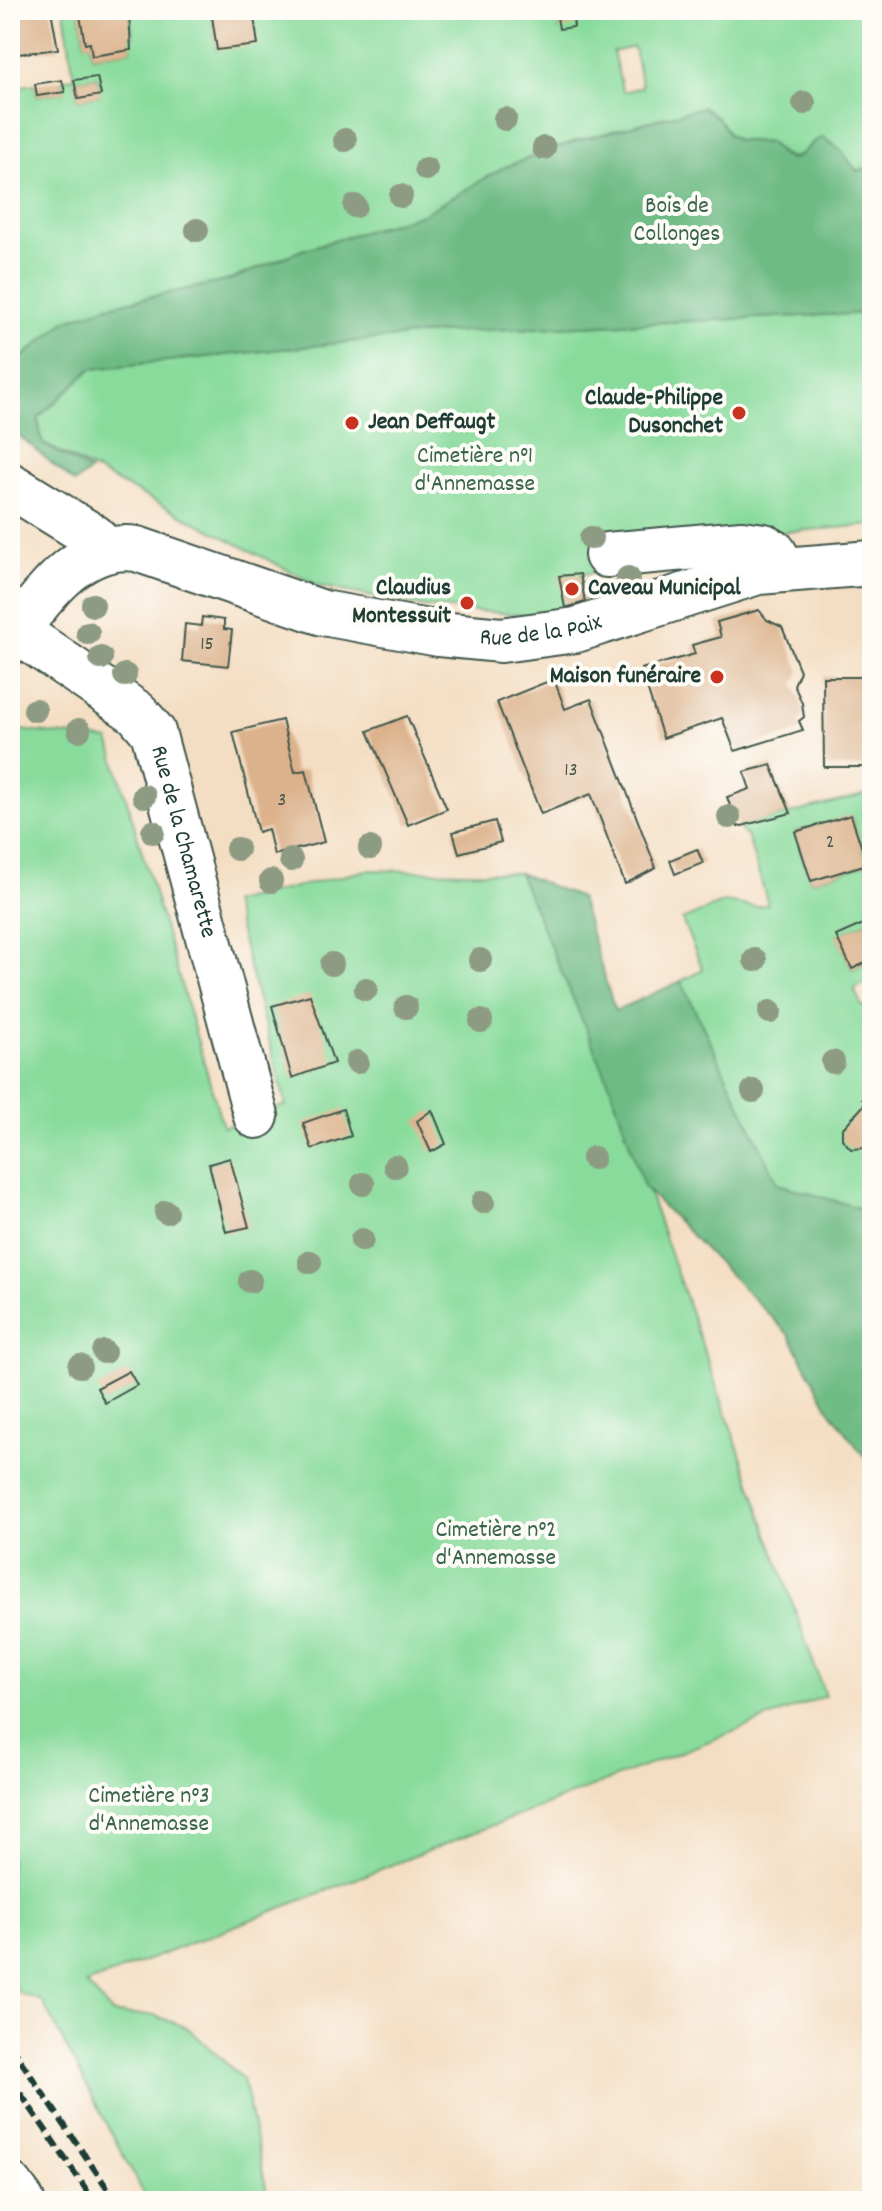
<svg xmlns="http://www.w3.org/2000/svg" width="882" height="2211" viewBox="0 0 882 2211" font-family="Dekko,sans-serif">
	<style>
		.green { fill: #89db9c; stroke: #548c68; stroke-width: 2; fill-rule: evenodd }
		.forest { fill: #6ebb84; stroke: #467c5c; stroke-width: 2 }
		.building { fill: #dcb28c }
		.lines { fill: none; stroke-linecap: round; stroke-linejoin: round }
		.minor-casing { stroke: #3f5549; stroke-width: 48 }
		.minor { stroke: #fff; stroke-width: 44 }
		.rail { stroke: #1f3d34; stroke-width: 6; stroke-dasharray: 12 6; stroke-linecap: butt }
		.tree { fill: #8e9b83 }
		.poi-dot { fill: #c8321e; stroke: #fdfcf7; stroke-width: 3 }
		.labels { text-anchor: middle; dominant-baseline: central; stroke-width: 8; stroke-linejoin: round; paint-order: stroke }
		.number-label { font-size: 20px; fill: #4e5a4a }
		.park-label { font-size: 24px; fill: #3a644e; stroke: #fdfcf7 }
		.poi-label { font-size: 24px; font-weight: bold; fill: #1f3d34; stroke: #fdfcf7; text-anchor: end }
		.street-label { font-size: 24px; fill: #1f3d34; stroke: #fdfcf7 }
	</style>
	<rect width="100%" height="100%" fill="#fdfcf7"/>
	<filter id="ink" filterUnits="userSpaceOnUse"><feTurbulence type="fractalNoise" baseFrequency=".0125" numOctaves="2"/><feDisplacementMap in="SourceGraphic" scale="16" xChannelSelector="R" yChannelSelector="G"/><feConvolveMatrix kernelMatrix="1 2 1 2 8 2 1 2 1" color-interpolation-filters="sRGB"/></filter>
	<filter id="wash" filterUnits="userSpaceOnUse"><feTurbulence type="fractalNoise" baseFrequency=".006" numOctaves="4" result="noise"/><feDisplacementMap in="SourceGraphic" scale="32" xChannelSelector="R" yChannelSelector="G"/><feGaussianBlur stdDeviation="1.8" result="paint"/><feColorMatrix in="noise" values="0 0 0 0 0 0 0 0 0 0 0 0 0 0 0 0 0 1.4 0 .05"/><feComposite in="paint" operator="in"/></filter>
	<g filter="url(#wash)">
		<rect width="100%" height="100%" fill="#f4dec3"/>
		<g class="green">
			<path d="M64,10h15l6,33h5l2,13 39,-6 -2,-13 4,-1 -4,-26h82l6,40 36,-40h303l3,19 13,-19h300v158l-15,3 -25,-28 -18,-2c-17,21 -26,22 -44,2l-33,-3 -9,-6 -9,-15 -16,-12 -127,34 -70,26 -83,47 -121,36 -72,30 -122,26 -41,14 -57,47v-279l25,-4 2,12 27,-4 -2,-12 12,-3zM634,47l8,40 -19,5 -10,-40zM97,77l3,18 -22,4 -3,-19z"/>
			<path d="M872,313v212l-267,21 6,25 -30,3 4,28 -48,14 -112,-9 -106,-21 -277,-143 -4,-25 53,-49 353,-37z"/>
			<path d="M10,729l99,11 114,387 63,-22 -54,-203 135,-32 152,3 92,212 214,611 -739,288 27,30 41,1 34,13 55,51 26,122h-122l-105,-200 -23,-8 -9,-14z"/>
			<path d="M872,793v127l-35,16 15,33 20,-9v20l-18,9 8,18 10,-4v209l-94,-28 -97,-203 22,-11 -21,-50 42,-18 32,5 12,-3 -20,-66 -10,-11zM851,816l16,48 -56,17 -16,-49z"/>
		</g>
		<g class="forest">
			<path d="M703,107l16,12 9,15 9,6 33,3c30,33 26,6 53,-6l17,13 17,21 15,-3v145l-428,19 -353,37 -53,49 4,25 48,28 -15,12 -65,-55v-60l57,-48 41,-14 122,-26 72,-30 121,-36 82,-47 71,-26z"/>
			<path d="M519,873l61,25 35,113 66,-30 97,203 94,28v255l-43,-58 -40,-74 -145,-148 -34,-102z"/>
		</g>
		<g id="blocks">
			<g class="building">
				<path d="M10,10h41l7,39 -48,6z"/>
				<path d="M79,10h50l2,40 -39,6 -2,-13 -5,1z"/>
				<path d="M211,10h42l5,35 -41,5z"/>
				<path d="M556,10h16l2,17 -15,2z"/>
				<path d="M97,77l4,18 -23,4 -4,-19z"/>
				<path d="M62,80l3,12 -28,4 -2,-12z"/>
				<path d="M580,574l5,28 -20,6 -6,-32z"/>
				<path d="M759,610l8,10 15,7 18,44 -6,14 8,18 2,14 -5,4 4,9 -68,21 -13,-33 -59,20 -22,-69 54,-15 -3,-9 29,-8 -4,-15z"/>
				<path d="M202,617l22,3v9l8,1 -4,36 -46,-5 3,-37 16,2z"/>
				<path d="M823,677h49v90h-48z"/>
				<path d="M554,679l11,30 26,-10 65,169 -31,16 -34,-90 -50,20 -44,-112z"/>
				<path d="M407,716l40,93 -39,16 -40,-94z"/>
				<path d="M282,720l13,52 11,-2 18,72 -50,13 -6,-26 -10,3 -25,-100z"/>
				<path d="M771,765l20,48 -53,14 -11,-30 23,-8 -6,-17z"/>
				<path d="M851,815l16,49 -56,17 -16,-49z"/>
				<path d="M495,821l6,21 -42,11 -6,-21z"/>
				<path d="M697,849l6,14 -28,11 -5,-14z"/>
				<path d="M872,920v40l-20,9 -16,-33z"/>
				<path d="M310,995l24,68 -42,15 -20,-72z"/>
				<path d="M872,1088v53l-6,7 -15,1 -9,-10v-10l24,-26 -4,-4z"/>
				<path d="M343,1109l8,27 -39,13 -9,-26z"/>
				<path d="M432,1110l14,34 -15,8 -14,-31z"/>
				<path d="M230,1158l19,69 -23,5 -17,-68z"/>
				<path d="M129,1371l8,14 -32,18 -8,-15z"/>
			</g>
		</g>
	</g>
	<g filter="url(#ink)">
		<use href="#blocks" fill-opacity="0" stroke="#3f5549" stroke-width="2"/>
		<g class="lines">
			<g class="minor-casing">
				<g id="minor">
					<path d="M10,485l84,52 5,14"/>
					<path d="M607,555l135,-12 22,3 10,6 9,16"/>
					<path id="s1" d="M17,631l120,82 16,19 103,384"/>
					<path id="s2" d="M10,640c31,-41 69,-100 127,-91l186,64 116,21 62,6 75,-10 182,-58 114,-9"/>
					<path d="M10,2185l12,16"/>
				</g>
			</g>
			<use href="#minor" class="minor"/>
			<g class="rail">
				<path d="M10,2045l106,156"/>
				<path d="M10,2078l84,123"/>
			</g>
		</g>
		<g class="tree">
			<circle cx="804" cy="103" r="12"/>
			<circle cx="505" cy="119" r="12"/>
			<circle cx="345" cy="140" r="12"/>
			<circle cx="544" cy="148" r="12"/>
			<circle cx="426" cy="169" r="12"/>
			<circle cx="401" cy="196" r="12"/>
			<circle cx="355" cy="206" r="12"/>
			<circle cx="197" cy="230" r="12"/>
			<circle cx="591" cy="538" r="12"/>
			<circle cx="628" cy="578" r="12"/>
			<circle cx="93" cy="605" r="12"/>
			<circle cx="88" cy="633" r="12"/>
			<circle cx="101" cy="658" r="12"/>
			<circle cx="125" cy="675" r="12"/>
			<circle cx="35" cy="710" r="12"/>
			<circle cx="79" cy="730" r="12"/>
			<circle cx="144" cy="796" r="12"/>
			<circle cx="729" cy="817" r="12"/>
			<circle cx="153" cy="832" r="12"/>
			<circle cx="370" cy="848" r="12"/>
			<circle cx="237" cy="849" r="12"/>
			<circle cx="291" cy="860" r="12"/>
			<circle cx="271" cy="881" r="12"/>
			<circle cx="480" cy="960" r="12"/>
			<circle cx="755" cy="960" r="12"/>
			<circle cx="332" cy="964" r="12"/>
			<circle cx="366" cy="989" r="12"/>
			<circle cx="406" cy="1007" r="12"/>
			<circle cx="770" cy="1012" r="12"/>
			<circle cx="481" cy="1021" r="12"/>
			<circle cx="357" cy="1062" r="12"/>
			<circle cx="833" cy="1062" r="12"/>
			<circle cx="753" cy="1091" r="12"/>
			<circle cx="593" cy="1158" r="12"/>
			<circle cx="395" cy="1166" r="12"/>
			<circle cx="363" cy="1184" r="12"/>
			<circle cx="483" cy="1202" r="12"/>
			<circle cx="166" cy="1212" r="12"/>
			<circle cx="362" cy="1240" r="12"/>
			<circle cx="310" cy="1262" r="12"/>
			<circle cx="250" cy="1281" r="12"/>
			<circle cx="104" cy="1352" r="12"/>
			<circle cx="80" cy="1366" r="12"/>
		</g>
	</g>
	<g class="poi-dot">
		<circle cx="739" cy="413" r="8"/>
		<circle cx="352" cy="423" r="8"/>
		<circle cx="572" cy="589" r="8"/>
		<circle cx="467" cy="603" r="8"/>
		<circle cx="717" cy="677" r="8"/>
	</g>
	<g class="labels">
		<g class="number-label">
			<text x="207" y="645">15</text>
			<text x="571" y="771">13</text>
			<text x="282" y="801">3</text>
			<text x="830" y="843">2</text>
		</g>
		<g class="park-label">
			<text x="677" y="207">Bois de<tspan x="677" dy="28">Collonges</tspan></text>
			<text x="475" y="457">Cimetière n°1<tspan x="475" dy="28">d'Annemasse</tspan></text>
			<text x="496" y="1531">Cimetière n°2<tspan x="496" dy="28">d'Annemasse</tspan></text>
			<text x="149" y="1797">Cimetière n°3<tspan x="149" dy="28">d'Annemasse</tspan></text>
		</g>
		<g class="poi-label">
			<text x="723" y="399">Claude-Philippe<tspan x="723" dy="28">Dusonchet</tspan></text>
			<text x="368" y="423" text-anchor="start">Jean Deffaugt</text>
			<text x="451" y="589">Claudius<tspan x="451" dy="28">Montessuit</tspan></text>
			<text x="588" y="589" text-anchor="start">Caveau Municipal</text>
			<text x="701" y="677">Maison funéraire</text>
		</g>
		<g class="street-label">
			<text stroke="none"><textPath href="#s2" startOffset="582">Rue de la Paix</textPath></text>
			<text stroke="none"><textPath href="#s1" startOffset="284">Rue de la Chamarette</textPath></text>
		</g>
	</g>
	<rect width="882" height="2211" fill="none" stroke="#fdfcf7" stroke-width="40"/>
</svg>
